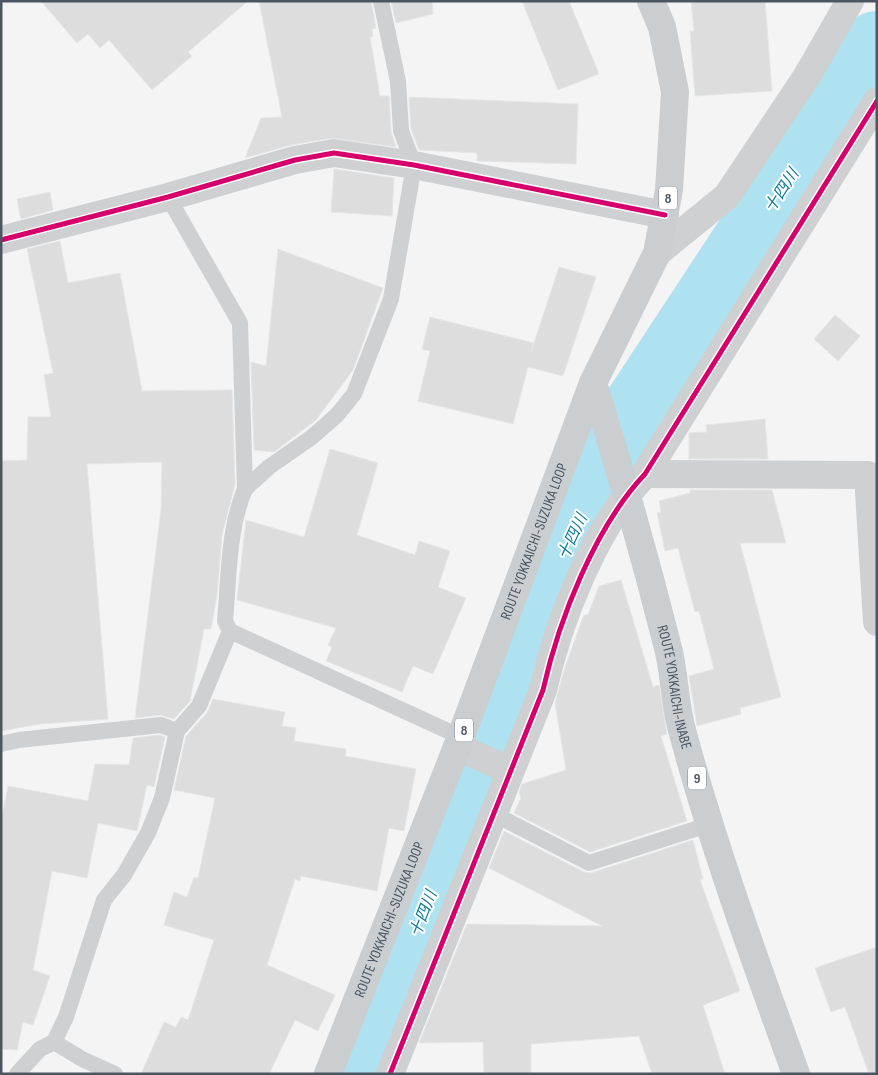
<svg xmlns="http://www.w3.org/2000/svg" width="878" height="1075" viewBox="0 0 878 1075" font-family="'Sofia Sans Condensed','Noto Sans JP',sans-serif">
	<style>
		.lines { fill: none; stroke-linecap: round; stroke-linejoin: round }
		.river { stroke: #aee2f0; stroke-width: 74 }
		.building { fill: #ddddde; stroke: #e5e6e7 }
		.lane { stroke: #ced0d2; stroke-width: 16 }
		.street { stroke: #ced0d2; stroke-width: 28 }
		.primary { stroke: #caced1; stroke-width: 28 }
		.cycleway-casing { stroke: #fff; stroke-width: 8 }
		.cycleway { stroke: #d6006c; stroke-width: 5 }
		.labels { text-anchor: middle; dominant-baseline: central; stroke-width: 4; stroke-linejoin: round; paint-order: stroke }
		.shield { fill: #fff; stroke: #808990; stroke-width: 1 }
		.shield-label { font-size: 14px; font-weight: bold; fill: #4a5661 }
		.street-label { font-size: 15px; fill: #4a5661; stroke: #fff }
		.water-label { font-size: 16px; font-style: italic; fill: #0c7c9b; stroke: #fff }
	</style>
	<rect width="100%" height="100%" fill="#f4f4f4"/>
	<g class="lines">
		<path class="river" d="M362,1074l46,-114 148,-387 65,-136 256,-389"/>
	</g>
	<g class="building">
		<path d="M41,1h207l-60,51 4,4 -40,34 -43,-50 -9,8 -12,-14 -11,9z"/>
		<path d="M259,1h112l5,27 -4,1 1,8h-3l10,59h9l2,36 5,15 -64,-9 -41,7 -46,13 16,-40 21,-1z"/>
		<path d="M391,1h41l1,13 -37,9z"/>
		<path d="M522,1h47l30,73 -41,16z"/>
		<path d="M691,1h74l7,90 -77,5 -5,-65h4z"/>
		<path d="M409,97l169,7 -2,60 -99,-3v-8l-58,-3 -8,-21z"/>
		<path d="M334,169l60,9 -2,38 -61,-4z"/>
		<path d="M50,192l3,18 -32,9 -4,-20z"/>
		<path d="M60,241l8,42 52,-10 22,118 90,-1 3,94 -13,51 -5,60 -6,34h-7l-14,72 -16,18 -14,-4 -25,3 26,-208 1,-48 -75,2 21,255 -68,5 -39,7v-270l26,-1 1,-43h23l-7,-42 9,-2 -26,-124z"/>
		<path d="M278,249l105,39 -30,82 -37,50 -42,32 -20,-2 -3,-88 15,4z"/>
		<path d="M559,267l37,10 -33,99 -35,-9 -15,57 -95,-23 12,-50 -8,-2 8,-32 104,26 -3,9z"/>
		<path d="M835,315l25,21 -22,25 -24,-22z"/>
		<path d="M765,419l3,40h-79v-26l18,-1 -1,-7z"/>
		<path d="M330,449l48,14 -21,72 58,20 4,-14 31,10 -12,36 28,11 -33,76 -20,-8 -11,26 -76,-31 6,-14 -4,-2 8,-17 -99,-28 9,-80 58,17z"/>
		<path d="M690,490h82l14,53h-46l41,154 -41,11 1,6 -44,12 -8,-50 25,-7 -15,-58 -4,1 -17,-64 -13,3 -8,-38 4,-1 -2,-11 31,-8z"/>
		<path d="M621,580l32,107 6,-2 8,49 -6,2 26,85 -97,31 -76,-39 7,-15 -2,-6 3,-8 44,-14 -11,-67 10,-36 19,-52h4l11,-29z"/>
		<path d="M213,699l72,13 -3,14 14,2 -2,13 52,8 -1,7 71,13 -12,62 -15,-3 -12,63 -76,-15 -1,5 -5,-2 -28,86 68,30 -17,36 -23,-11 -26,54h-128l23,-52 12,5 5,-10 7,3 26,-80 -50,-15 10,-33 13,5 7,-20 4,1 17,-80 -41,-8 12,-54 21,-23z"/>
		<path d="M160,735l5,2 -11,50 -7,-2 -10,46 -39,-8 -11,55 -35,-7 -19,99 17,6 -17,49 -10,-3 -6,28 -16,-1v-227l7,-36 80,15 7,-37 34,1 4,-27z"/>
		<path d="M504,831l80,41 7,1 102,-33 10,39 -3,1 40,111 -37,14 22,69h-73l-13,-38 -108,8v30h-47l-1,-32 -64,1 48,-119 135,2 -113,-58z"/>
		<path d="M877,947v127h-8l-24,-67 -14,5 -16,-44z"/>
	</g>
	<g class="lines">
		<g class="lane">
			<path d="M245,489l24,-22 43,-30 25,-22 17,-21 37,-95 23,-134 -13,-34 -3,-50 -17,-80"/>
			<path d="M230,631l231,106"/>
			<path d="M1,744l18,-4 142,-15 16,6"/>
			<path d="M492,813l97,50 122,-39"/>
			<path d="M54,1042l28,17 33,15"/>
			<path d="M17,1074l23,-25 14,-7 12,-25 38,-117 20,-25 24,-42 14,-35 15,-67 22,-25 31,-75 -5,-10c4,-43 3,-92 20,-132l-5,-166 -72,-126"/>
		</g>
		<g class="street">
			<path d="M1,240l167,-43 127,-37 39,-7 80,12 251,50"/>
			<path d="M657,253l70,-57 80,-120 43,-75"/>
			<path d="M645,474l223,1 9,147"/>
			<path d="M457,747l53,23"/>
			<path d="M390,1074l153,-384c16,-71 52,-163 102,-216l232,-373"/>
		</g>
		<g class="primary">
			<path id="s1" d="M593,383c27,86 52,174 74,261 8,28 7,58 15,86 31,116 73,230 114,344"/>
			<path id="s2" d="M328,1074l129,-327 136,-364 64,-130 12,-63 6,-98 -13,-65 -11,-26"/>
		</g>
		<g class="cycleway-casing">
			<g id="cycleway">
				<path d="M1,240l167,-43 127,-37 39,-7 80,12 251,50"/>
				<path d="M390,1074l153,-384c16,-71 52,-163 102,-216l232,-373"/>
			</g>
		</g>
		<use href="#cycleway" class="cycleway"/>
	</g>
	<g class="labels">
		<g class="shield">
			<rect x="659" y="186.5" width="18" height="23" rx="4"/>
			<rect x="455" y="718.5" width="18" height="23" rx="4"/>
			<rect x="688" y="766.5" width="18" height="23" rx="4"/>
		</g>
		<g class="shield-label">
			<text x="668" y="198">8</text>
			<text x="464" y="730">8</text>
			<text x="697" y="778">9</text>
		</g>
		<g class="street-label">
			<text stroke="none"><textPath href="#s2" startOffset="571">ROUTE YOKKAICHI-SUZUKA LOOP</textPath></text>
			<text stroke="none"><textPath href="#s1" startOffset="315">ROUTE YOKKAICHI-INABE</textPath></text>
			<text stroke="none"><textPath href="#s2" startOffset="166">ROUTE YOKKAICHI-SUZUKA LOOP</textPath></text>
		</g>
		<g class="water-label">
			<text transform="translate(782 191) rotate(-57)">十四川</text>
			<text transform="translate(573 537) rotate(-65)">十四川</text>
			<text transform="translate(424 914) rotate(-69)">十四川</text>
		</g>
	</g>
	<rect width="878" height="1075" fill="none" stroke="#4a5661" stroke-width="5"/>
</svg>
